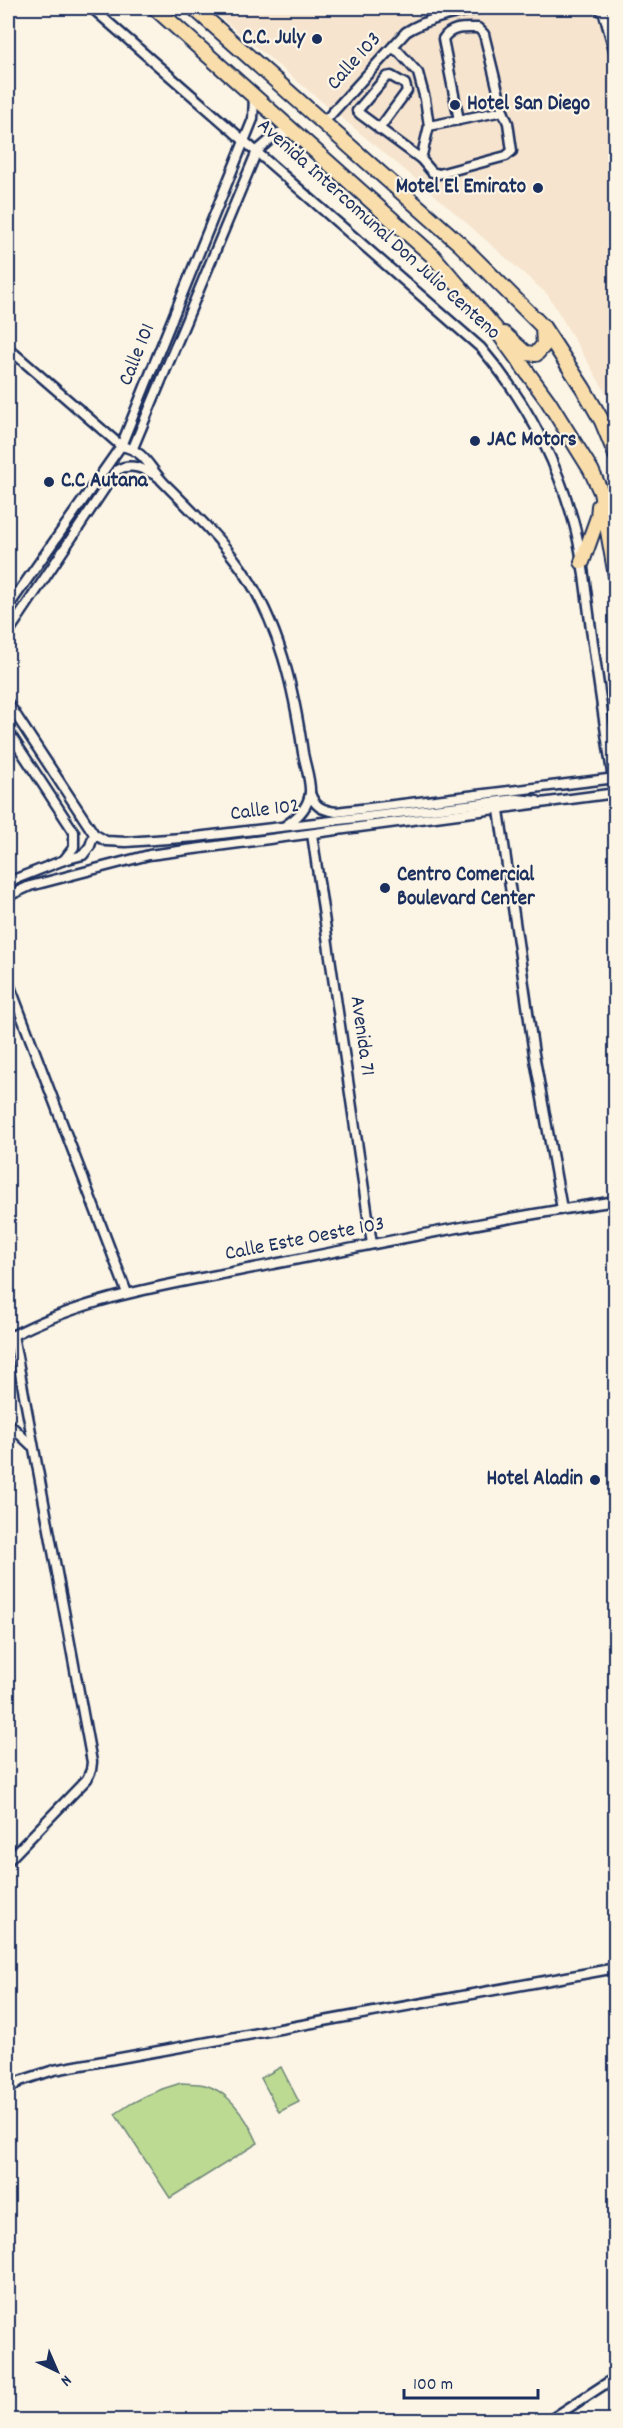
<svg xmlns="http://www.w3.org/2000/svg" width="623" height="2428" viewBox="0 0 623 2428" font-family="Dekko,sans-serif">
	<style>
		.built { fill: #f6e4ce }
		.green { fill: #bdda92; stroke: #6c8478; stroke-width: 1.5 }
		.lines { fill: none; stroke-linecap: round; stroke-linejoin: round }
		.street-casing { stroke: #1b2f5e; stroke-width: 13 }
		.primary-casing { stroke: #1b2f5e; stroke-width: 18 }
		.street { stroke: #fcf5e5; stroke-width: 8 }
		.primary { stroke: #f9deab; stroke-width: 14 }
		.poi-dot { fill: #1b2f5e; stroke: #fcf5e5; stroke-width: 2 }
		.labels { text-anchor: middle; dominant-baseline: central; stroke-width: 4.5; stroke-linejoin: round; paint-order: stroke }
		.poi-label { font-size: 21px; font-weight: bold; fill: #1b2f5e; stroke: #fcf5e5; text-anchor: start }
		.street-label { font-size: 21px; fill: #1b2f5e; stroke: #fcf5e5 }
	</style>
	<rect width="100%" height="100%" fill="#fcf5e5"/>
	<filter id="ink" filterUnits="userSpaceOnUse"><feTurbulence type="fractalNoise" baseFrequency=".0167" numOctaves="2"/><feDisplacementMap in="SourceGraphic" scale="12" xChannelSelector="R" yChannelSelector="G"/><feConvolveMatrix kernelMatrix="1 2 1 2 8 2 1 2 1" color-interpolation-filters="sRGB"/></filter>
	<g filter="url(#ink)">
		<path class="built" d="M209,8h406v400l-67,-113 -118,-104z"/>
		<g class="green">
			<path d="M281,2067l18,35 -20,10 -18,-34z"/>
			<path d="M181,2083c8,1 16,0 24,2 26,7 43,36 53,58l-88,55 -55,-84c21,-15 40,-24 66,-31z"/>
		</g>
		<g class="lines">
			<g class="street-casing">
				<g id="street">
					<path d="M92,8l389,340c43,50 74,109 92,172 10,35 13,73 18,109 7,50 14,100 22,150"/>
					<path d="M599,8l5,6 12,43"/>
					<path d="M459,120l-16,-81c8,-13 22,-11 35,-11l6,6 19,77"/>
					<path d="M323,123l83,-91c21,-14 52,-20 77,-24"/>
					<path d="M379,129l28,-38 -2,-7 -14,-8 -5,1 -29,34 3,3 61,45 8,-33 -4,-27 -7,-26 -19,-21 -7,-4"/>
					<path d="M421,159l11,13 7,2 67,-18 6,-5 -4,-28 -5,-12 -74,15"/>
					<path d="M8,348l113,98c25,5 27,21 43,37 27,27 55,54 77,85 38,54 53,121 62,185 2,12 8,28 7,40 -2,14 -13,25 -24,32"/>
					<path d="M133,448l124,-297 21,-18h16"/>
					<path d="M8,607l113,-161 132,-327 1,-22"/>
					<path d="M8,633l109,-163c14,-8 27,-1 40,6"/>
					<path d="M8,703l86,131 12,7 20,1 70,-5 321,-38 20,2"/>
					<path d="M8,731l66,101v15l-10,13"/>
					<path d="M310,793c5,14 12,17 26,19l280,-34"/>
					<path d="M612,794l4,21"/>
					<path d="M499,810l35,244 28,155"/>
					<path d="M312,834l60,410"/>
					<path d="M8,882l56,-22 19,-5 7,-9 4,-12"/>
					<path d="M8,896l22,-10 119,-31 467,-62"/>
					<path d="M8,981l119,312"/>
					<path d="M8,1338c82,-44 176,-56 266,-74 114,-23 227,-46 342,-63"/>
					<path d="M8,1423l23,22"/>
					<path d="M8,1861l79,-82 4,-9 1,-8 -79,-427"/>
					<path d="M8,2090l12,-9 34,-11 562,-102"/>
					<path d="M550,2420l66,-43"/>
				</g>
			</g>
			<g class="primary-casing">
				<g id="primary">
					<path d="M155,8l278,248 62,72 53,73 43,69 10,22 15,84"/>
					<path d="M194,8l266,236 83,83 40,61 19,33 14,34"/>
					<path d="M504,334l21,19 11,1 8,-9 -1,-17"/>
					<path d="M582,562l16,-45 1,-11"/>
				</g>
			</g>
			<use href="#street" class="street"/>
			<use href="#primary" class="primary"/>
		</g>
	</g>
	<g class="poi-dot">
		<circle cx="317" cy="39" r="6"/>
		<circle cx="455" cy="105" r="6"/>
		<circle cx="538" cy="188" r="6"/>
		<circle cx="475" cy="441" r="6"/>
		<circle cx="49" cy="482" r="6"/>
		<circle cx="385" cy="888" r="6"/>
		<circle cx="595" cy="1480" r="6"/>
	</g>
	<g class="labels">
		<g class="poi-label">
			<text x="305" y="39" text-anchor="end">C.C. July</text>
			<text x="467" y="105">Hotel San Diego</text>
			<text x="526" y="188" text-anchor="end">Motel El Emirato</text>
			<text x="487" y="441">JAC Motors</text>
			<text x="61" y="482">C.C Autana</text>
			<text x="397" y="876">Centro Comercial<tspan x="397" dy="24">Boulevard Center</tspan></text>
			<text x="583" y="1480" text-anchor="end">Hotel Aladin</text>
		</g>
		<g class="street-label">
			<text transform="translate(355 62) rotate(-48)">Calle 103</text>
			<text transform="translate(378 230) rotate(42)">Avenida Intercomunal Don Julio Centeno</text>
			<text transform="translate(138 355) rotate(-68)">Calle 101</text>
			<text transform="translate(265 811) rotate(-7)">Calle 102</text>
			<text transform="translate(361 1036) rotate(82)">Avenida 71</text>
			<text transform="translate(305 1240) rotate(-11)">Calle Este Oeste 103</text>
		</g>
	</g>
	<rect width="623" height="2428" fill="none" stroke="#fcf5e5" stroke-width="30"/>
	<rect x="15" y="15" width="593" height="2398" fill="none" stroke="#1b2f5e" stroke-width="2" filter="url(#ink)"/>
	<g transform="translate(57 2371) rotate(136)" stroke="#fcf5e5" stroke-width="4.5" paint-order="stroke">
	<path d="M0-4.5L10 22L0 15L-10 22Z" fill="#1b2f5e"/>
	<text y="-9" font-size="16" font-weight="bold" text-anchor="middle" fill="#1b2f5e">N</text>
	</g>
	<path d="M404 2389v9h134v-9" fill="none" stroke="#1b2f5e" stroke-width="3"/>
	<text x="413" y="2389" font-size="18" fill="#1b2f5e" stroke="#fcf5e5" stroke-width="4.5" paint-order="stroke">100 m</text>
</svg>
